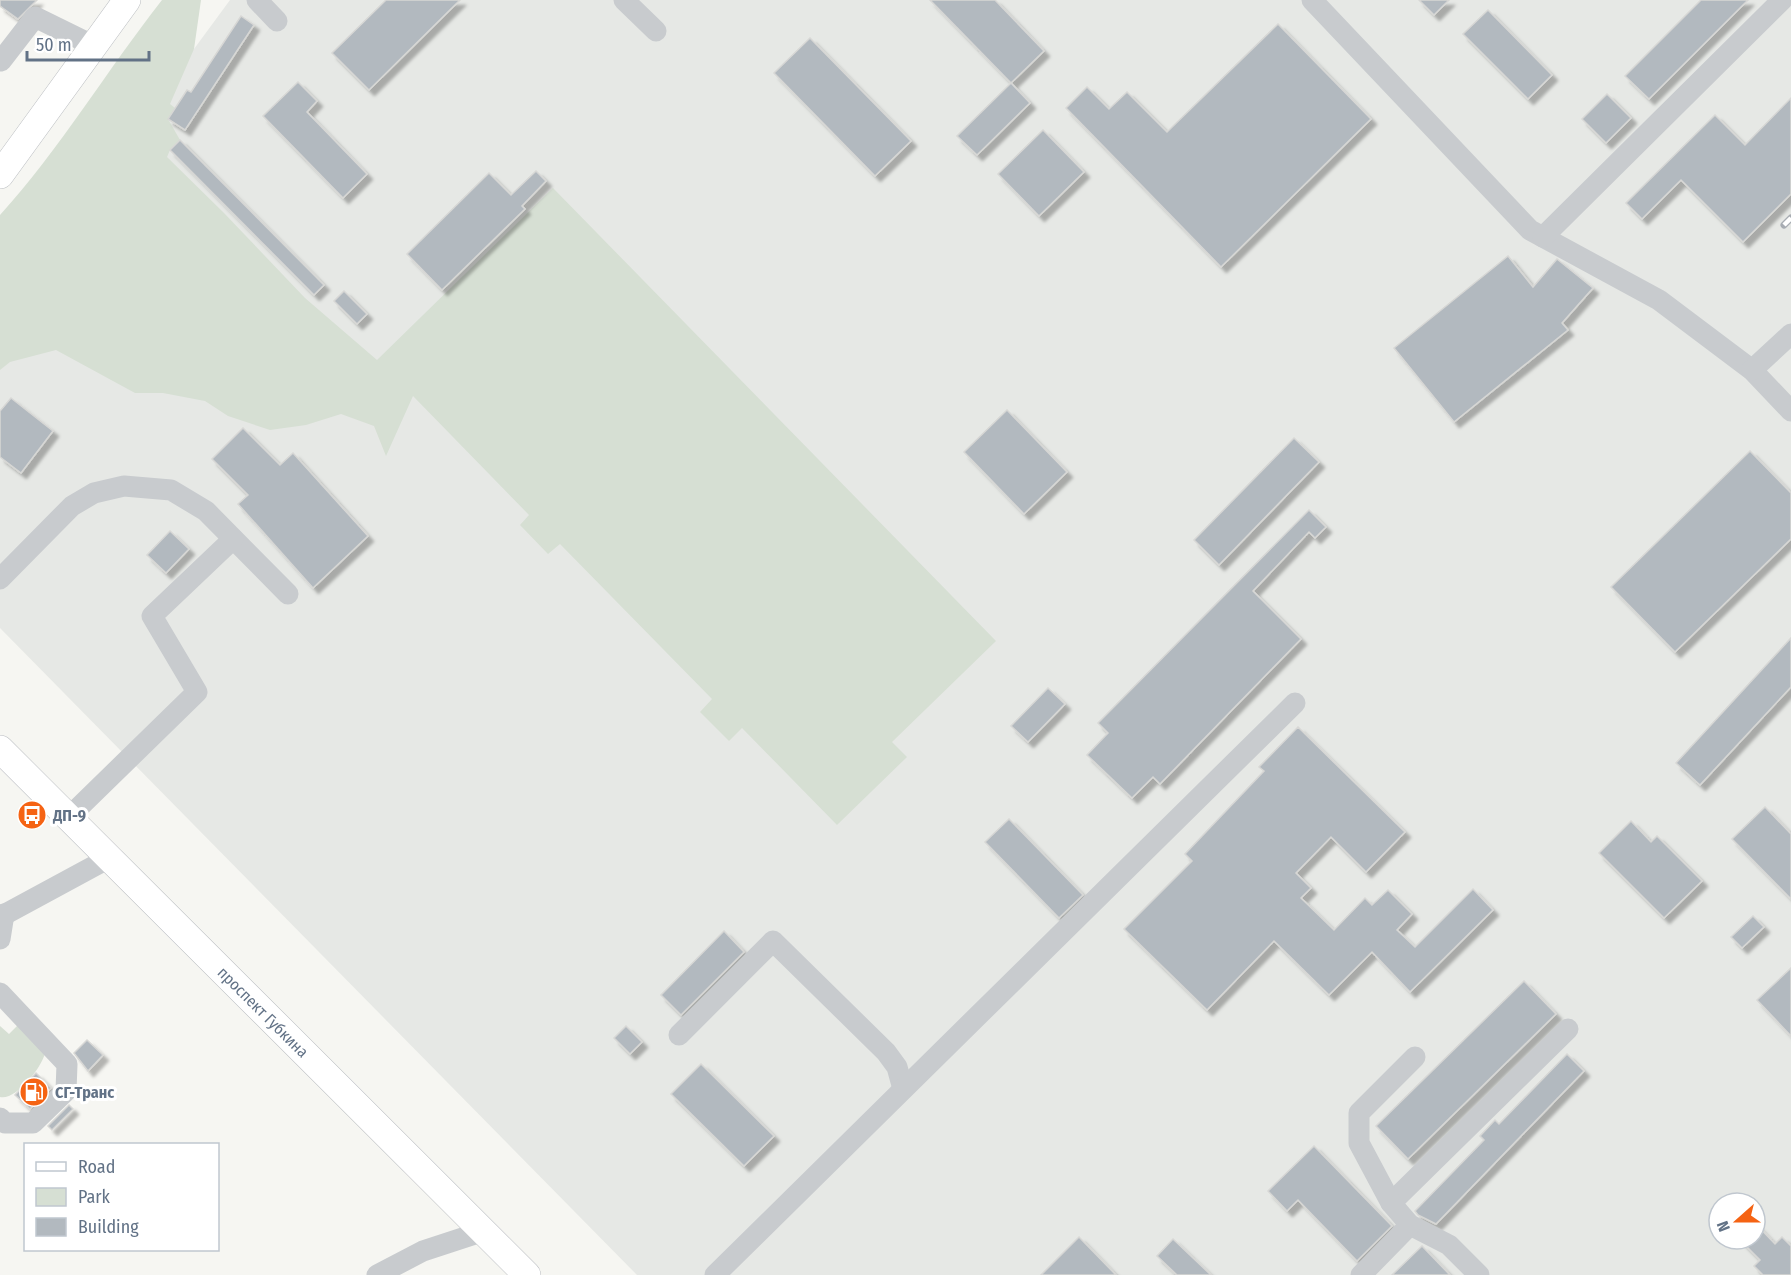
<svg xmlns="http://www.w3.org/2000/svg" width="1791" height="1275" viewBox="0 0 1791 1275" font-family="'Fira Sans Condensed',sans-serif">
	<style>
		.built { fill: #e6e8e5; fill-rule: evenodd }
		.green { fill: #d6dfd3 }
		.building { fill: #b2b9bf; stroke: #d7d7d5; stroke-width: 1.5; filter: url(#shadow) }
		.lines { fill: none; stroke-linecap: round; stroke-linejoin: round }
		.major-casing { stroke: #babdc1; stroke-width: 28 }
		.minor { stroke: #c8cbce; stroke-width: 21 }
		.major { stroke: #fff; stroke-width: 27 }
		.rail-casing { stroke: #a7acb2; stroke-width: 7 }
		.rail { stroke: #fff; stroke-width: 4.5; stroke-dasharray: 14; stroke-linecap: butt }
		.labels { text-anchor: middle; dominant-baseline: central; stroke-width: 6; stroke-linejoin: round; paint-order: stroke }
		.poi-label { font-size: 16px; font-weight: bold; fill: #627286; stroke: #fff; text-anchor: start }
		.street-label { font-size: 16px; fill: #627286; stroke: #fff }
	</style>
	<defs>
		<filter id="shadow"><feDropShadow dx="5.5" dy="5.5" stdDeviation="1.5" flood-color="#0004"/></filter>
	</defs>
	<rect width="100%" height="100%" fill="#f6f6f2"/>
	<path class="built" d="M230,0h1561v1275h-1154l-637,-647v-315zM1719,1203h36v36h-36z"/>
	<g class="green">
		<path d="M162,0h39l-7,49 -24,55 5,4 -7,11 12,21 -10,10 -3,7 57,56 81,85 72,62 176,-172 443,453 -104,101 15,15 -70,68 -95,-97 -13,13 -29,-29 12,-13 -152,-155 -12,10 -28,-29 9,-10 -116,-119 -27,60 -12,-30 -33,-12 -35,11 -36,5 -42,-14 -23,-15 -42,-8h-28l-79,-43 -46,12 -10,8v-155c60,-66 107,-145 162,-215z"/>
		<path d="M20,1023l25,30c-3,14 -29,48 -45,44v-71l9,8z"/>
	</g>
	<g class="building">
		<path d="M0,0h37l-19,19 -18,-13z"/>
		<path d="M386,0h74l-91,90 -37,-37z"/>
		<path d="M930,0h65l49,51 -33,32z"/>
		<path d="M1419,0h30l-15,15z"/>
		<path d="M1701,0h47l-99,99 -24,-23z"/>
		<path d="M1488,10l64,65 -24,24 -65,-65z"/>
		<path d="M241,16l13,9 -69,105 -17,-11 19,-29 4,2z"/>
		<path d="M1278,24l93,95 -150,148 -155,-159 21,-21 22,22 18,-17 40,40z"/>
		<path d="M810,38l101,103 -36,35 -101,-103z"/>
		<path d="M298,82l19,19 -10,11 60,62 -24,24 -80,-82z"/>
		<path d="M1011,83l19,20 -53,52 -20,-19z"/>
		<path d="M1607,94l24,24 -25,25 -24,-24z"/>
		<path d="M1791,98v96l-48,48 -62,-62 -39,39 -16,-16 89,-88 30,30z"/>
		<path d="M1043,130l41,42 -45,44 -41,-42z"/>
		<path d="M180,140l144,145 -10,10 -144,-145z"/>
		<path d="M536,171l10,10 -24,25 3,3 -83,81 -35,-36 82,-81 22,22z"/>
		<path d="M1508,256l25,31 24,-28 36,29 -31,35 6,7 -114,92 -60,-74z"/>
		<path d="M344,291l23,23 -10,10 -23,-23z"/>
		<path d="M11,398l42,33 -32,42 -21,-16v-46z"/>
		<path d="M1007,410l60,62 -43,42 -60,-62z"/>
		<path d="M243,428l37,37 13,-12 75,83 -55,52 -75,-84 10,-9 -36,-36z"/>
		<path d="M1294,438l25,24 -100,103 -25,-25z"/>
		<path d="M1750,451l41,42v46l-116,113 -64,-65z"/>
		<path d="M1309,510l17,17 -11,11 -6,-6 -56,59 48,48 -141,145 -7,-7 -21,21 -45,-43 21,-22 -10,-10z"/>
		<path d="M170,531l19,18 -23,24 -19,-18z"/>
		<path d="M1791,638v49l-91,98 -24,-22z"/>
		<path d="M1048,688l17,16 -37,38 -17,-16z"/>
		<path d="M1298,727l107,105 -39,40 -35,-35 -35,36 15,15 -10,10 33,32 31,-32 7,7 16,-15 24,24 -15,16 18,17 58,-58 20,21 -83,82 -38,-40 -43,43 -55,-54 -67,69 -83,-81 68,-68 -7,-7 79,-83 -5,-4z"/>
		<path d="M1765,807l26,27v65l-59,-60z"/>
		<path d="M1009,819l74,76 -24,23 -74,-76z"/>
		<path d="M1631,821l20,21 6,-6 45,45 -38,37 -65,-65z"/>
		<path d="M1753,916l11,11 -22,21 -11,-11z"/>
		<path d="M724,931l20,21 -63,63 -20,-20z"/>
		<path d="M1791,968v68l-34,-36z"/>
		<path d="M1524,981l32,33 -148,145 -32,-33z"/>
		<path d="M626,1026l16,16 -12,12 -16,-16z"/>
		<path d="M87,1040l16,15 -15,16 -14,-18z"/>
		<path d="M1567,1054l17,17 -148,153 -18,-9 -3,-4 69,-71 -4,-4 15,-16 4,4z"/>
		<path d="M701,1064l73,72 -30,30 -73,-72z"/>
		<path d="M36,1073l15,15 -21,21 -15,-14z"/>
		<path d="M69,1105l4,4 -21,21 -4,-4z"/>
		<path d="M1314,1146l78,80 -35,35 -59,-61 -11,11 -19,-20z"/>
		<path d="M1755,1223l20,21 7,-7 9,9v29h-28l-9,-9 6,-6 -21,-21h16z"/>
		<path d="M1079,1237l37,38h-75z"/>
		<path d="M1173,1239l38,36h-34l-20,-19z"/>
		<path d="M1422,1246l28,29h-58z"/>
	</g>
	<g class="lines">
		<g class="major-casing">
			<g id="major">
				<path d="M0,175l127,-175"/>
				<path id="s1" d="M0,749l527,526"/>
			</g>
		</g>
		<g class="minor">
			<path d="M257,0l20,21"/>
			<path d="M624,0l32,31"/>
			<path d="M1312,0l218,230 129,70 93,70 39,41"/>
			<path d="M1,61l34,-44 59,29"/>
			<path d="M1543,237l239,-237"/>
			<path d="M1752,370l39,-36"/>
			<path d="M0,579l72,-73 22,-13 30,-7 47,4 35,21 82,83"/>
			<path d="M69,817l128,-125 -45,-76 81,-77"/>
			<path d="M0,917l109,-59"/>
			<path d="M0,939l4,-25"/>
			<path d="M0,993l67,71 -1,27 -33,32h-28l-5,-5"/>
			<path d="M679,1035l94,-94 113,111 11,15 6,22"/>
			<path d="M1391,1203l177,-174"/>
			<path d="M1410,1225l39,20 30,30"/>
			<path d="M377,1275l46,-24 61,-20"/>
			<path d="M715,1275l580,-572"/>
			<path d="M1361,1275l49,-50 -19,-22 -32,-60v-30l56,-56"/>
		</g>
		<use href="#major" class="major"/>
		<g class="rail-casing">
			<path id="rail" d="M1784,225l7,-7"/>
		</g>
		<use href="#rail" class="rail"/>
	</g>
	<defs>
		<g id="bus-disc" transform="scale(1.5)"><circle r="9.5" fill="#f56313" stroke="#fff"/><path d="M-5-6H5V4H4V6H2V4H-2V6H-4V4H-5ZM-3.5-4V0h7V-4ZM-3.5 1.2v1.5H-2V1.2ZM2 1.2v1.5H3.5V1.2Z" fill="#fff"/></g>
		<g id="fuel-disc" transform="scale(1.5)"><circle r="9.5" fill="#f56313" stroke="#fff"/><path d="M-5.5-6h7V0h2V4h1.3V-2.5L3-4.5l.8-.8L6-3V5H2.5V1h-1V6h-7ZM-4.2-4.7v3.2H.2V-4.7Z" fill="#fff"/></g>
	</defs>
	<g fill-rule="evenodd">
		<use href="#bus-disc" x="32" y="815"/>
		<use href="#fuel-disc" x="34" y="1092"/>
	</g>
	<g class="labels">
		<g class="poi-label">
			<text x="53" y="815">ДП-9</text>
			<text x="55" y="1092">СГ-Транс</text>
		</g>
		<g class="street-label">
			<text stroke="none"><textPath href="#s1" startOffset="372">проспект Губкина</textPath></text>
		</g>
	</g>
	<rect x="24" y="1143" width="195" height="108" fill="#ffffff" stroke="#c0c7cf" stroke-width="1.5"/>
	<rect x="36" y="1162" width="30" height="9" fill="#ffffff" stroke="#c0c7cf" stroke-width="1.5"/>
	<text x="78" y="1173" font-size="18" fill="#627286">Road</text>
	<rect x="36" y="1188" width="30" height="18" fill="#d6dfd3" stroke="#c0c7cf" stroke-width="1.5"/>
	<text x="78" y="1203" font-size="18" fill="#627286">Park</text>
	<rect x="36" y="1218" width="30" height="18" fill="#b2b9bf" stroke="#c0c7cf" stroke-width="1.5"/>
	<text x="78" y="1233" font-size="18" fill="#627286">Building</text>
	<g transform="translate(1737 1221) rotate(249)"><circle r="28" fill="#ffffff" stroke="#c0c7cf" stroke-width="1.5"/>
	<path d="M0-4.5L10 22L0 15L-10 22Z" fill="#f56313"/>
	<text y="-9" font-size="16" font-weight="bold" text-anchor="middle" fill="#627286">N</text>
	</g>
	<path d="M27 51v9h122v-9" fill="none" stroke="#627286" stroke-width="3"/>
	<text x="36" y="51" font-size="18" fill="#627286" stroke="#ffffff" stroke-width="4.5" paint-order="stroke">50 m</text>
</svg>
